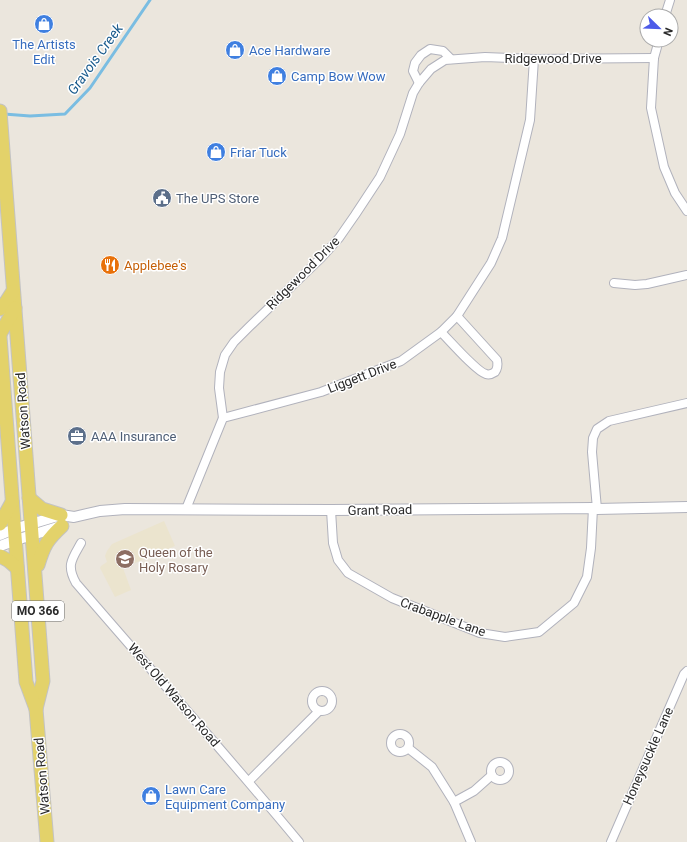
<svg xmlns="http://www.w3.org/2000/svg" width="687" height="842" viewBox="0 0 687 842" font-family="Roboto,sans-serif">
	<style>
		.education { fill: #ebe4ce }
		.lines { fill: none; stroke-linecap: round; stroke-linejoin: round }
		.stream { stroke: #7abde2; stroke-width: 3 }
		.minor-casing { stroke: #b1b2bc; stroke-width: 10 }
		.tertiary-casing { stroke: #b1b2bc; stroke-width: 12 }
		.primary-casing { stroke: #c3c3c3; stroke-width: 15 }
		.minor { stroke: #fff; stroke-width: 8 }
		.tertiary { stroke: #fff; stroke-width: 10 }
		.primary { stroke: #e3d26a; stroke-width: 13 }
		.labels { text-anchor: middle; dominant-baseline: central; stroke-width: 3; stroke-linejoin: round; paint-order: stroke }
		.shield { fill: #fff; stroke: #6a6a6a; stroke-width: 1 }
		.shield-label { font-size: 12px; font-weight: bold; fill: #2a2a2a }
		.shop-label { font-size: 13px; fill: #366cbe; stroke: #fff; text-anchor: start }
		.street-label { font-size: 13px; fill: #2a2a2a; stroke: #fff }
		.service-label { font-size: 13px; fill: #4e5e75; stroke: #fff; text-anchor: start }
		.food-label { font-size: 13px; fill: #c56008; stroke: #fff; text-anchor: start }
		.education-label { font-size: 13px; fill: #785e54; stroke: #fff; text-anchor: start }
		.water-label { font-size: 14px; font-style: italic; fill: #1a5b8d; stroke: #fff }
	</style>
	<rect width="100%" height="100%" fill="#ebe6dd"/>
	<path class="education" d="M164,521l11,25 -52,22 8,22 -16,7 -15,-29 1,-2 6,-4 -2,-6 2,-5 5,-7z"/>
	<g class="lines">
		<path class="stream" d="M4,114l26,2 35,-2 25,-26 60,-88"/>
		<g class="minor-casing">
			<g id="minor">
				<path d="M665,16l5,-16"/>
				<path d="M659,40l-5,18 -3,50 13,59 11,26 12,18"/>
				<path d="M419,83l-6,-12 2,-8 6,-8 9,-6 13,2 8,8"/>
				<path d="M614,283l21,2 12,-1 40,-9"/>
				<path d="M441,332c8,8 36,40 45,42 3,1 6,0 9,-2 3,-4 3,-7 2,-12l-40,-44"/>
				<path d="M223,418l-4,-30 1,-16 5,-17 9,-13 15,-15 72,-69 18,-20 16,-23 25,-38 20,-43 13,-41 6,-10 12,-14 14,-9 40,-3 49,2 120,-1"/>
				<path d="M186,509l37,-91 98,-26 80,-31 40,-29 16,-16 34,-53 11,-25 28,-118 4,-61"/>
				<path d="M597,509l-5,-57 1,-14 4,-9 12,-8 78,-18"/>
				<path d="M331,510l2,33 5,17 10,13 44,25 88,35 25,4 34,-5 35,-29 13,-26 4,-29 2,-40"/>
				<path d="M81,543c-9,16 -15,22 -5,40 74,86 150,171 223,259"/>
				<circle cx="322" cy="701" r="10"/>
				<circle cx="400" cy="743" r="9"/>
				<path d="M408,748l24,19 22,35 17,40"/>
				<circle cx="500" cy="771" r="9"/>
				<path d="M249,781l70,-70"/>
				<path d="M454,802l20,-11 18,-16"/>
				<path d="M611,842l73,-168 3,-3"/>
			</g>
		</g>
		<g class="tertiary-casing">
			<g id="tertiary">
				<path d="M0,535l14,-6 47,-14 13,2 26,-6 25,-2 206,1 262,-2 4,1 90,-2"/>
				<path d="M0,546l16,-6 45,-14"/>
			</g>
		</g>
		<g class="primary-casing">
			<g id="primary">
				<path d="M0,111l43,570 -7,28"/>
				<path d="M0,309l6,-7 7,-11"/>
				<path d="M0,334l15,-26"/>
				<path d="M0,337l26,345 10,27 11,133"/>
				<path d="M29,498l13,11 19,6"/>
				<path d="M0,524l12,-22"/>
				<path d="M0,556l9,5 8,7"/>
				<path d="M38,565c6,-20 9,-25 24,-39"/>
			</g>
		</g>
		<use href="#minor" class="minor"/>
		<use href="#tertiary" class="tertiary"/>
		<use href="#primary" class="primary"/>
	</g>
	<defs>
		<g id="shop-disc" transform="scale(1)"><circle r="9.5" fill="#3f7fe0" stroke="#fff"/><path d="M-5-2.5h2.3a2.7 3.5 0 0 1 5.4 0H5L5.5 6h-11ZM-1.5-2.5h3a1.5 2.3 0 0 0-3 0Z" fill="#fff"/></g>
		<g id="civic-disc" transform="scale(1)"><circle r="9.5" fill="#5c6f8a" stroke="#fff"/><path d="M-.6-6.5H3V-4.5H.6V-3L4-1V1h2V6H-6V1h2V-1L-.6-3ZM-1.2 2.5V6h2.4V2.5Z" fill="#fff"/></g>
		<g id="restaurant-disc" transform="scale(1)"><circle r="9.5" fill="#e8710a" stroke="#fff"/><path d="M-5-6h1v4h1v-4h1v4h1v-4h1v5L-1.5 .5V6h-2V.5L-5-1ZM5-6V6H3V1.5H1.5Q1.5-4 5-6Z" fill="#fff"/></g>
		<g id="office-disc" transform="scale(1)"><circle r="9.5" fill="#5c6f8a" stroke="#fff"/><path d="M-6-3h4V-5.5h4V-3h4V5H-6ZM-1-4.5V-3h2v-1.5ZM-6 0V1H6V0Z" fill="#fff"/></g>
		<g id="school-disc" transform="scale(1)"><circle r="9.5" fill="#8d6e63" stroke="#fff"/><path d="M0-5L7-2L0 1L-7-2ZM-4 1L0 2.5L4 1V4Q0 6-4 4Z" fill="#fff"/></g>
	</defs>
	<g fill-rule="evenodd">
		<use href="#shop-disc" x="44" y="24"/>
		<use href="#shop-disc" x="235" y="50"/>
		<use href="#shop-disc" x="277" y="76"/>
		<use href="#shop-disc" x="216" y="152"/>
		<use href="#civic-disc" x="162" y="198"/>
		<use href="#restaurant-disc" x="110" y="265"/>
		<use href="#office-disc" x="77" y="436"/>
		<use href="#school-disc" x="125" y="559"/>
		<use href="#shop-disc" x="151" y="796"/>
	</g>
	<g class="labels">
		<rect class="shield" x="12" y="601" width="52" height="20" rx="3"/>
		<g class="shield-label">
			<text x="38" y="611">MO 366</text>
		</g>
		<g class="shop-label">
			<text x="44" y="44" text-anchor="middle">The Artists<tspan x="44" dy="15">Edit</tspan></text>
			<text x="249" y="50">Ace Hardware</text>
			<text x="291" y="76">Camp Bow Wow</text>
			<text x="230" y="152">Friar Tuck</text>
			<text x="165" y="789">Lawn Care<tspan x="165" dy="15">Equipment Company</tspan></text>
		</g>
		<g class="street-label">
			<text x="553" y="58">Ridgewood Drive</text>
			<text transform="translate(303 273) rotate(-45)">Ridgewood Drive</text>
			<text transform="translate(362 376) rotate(-21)">Liggett Drive</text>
			<text transform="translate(23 411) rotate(-94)">Watson Road</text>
			<text transform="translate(380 510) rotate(-1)">Grant Road</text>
			<text transform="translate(443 617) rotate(20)">Crabapple Lane</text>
			<text transform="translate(174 695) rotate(49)">West Old Watson Road</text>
			<text transform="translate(648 756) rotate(-66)">Honeysuckle Lane</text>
			<text transform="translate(42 776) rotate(-95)">Watson Road</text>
		</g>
		<g class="service-label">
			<text x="176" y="198">The UPS Store</text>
			<text x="91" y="436">AAA Insurance</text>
		</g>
		<g class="food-label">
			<text x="124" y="265">Applebee's</text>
		</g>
		<g class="education-label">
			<text x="139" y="552">Queen of the<tspan x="139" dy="15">Holy Rosary</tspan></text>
		</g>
		<g class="water-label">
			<text transform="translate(95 59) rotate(-54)">Gravois Creek</text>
		</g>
	</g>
	<g transform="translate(659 28) rotate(113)"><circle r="19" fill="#ffffff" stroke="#aaaaaa"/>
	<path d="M0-3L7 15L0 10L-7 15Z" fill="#4d5be8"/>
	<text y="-6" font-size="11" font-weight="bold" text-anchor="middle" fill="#2a2a2a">N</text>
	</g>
</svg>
